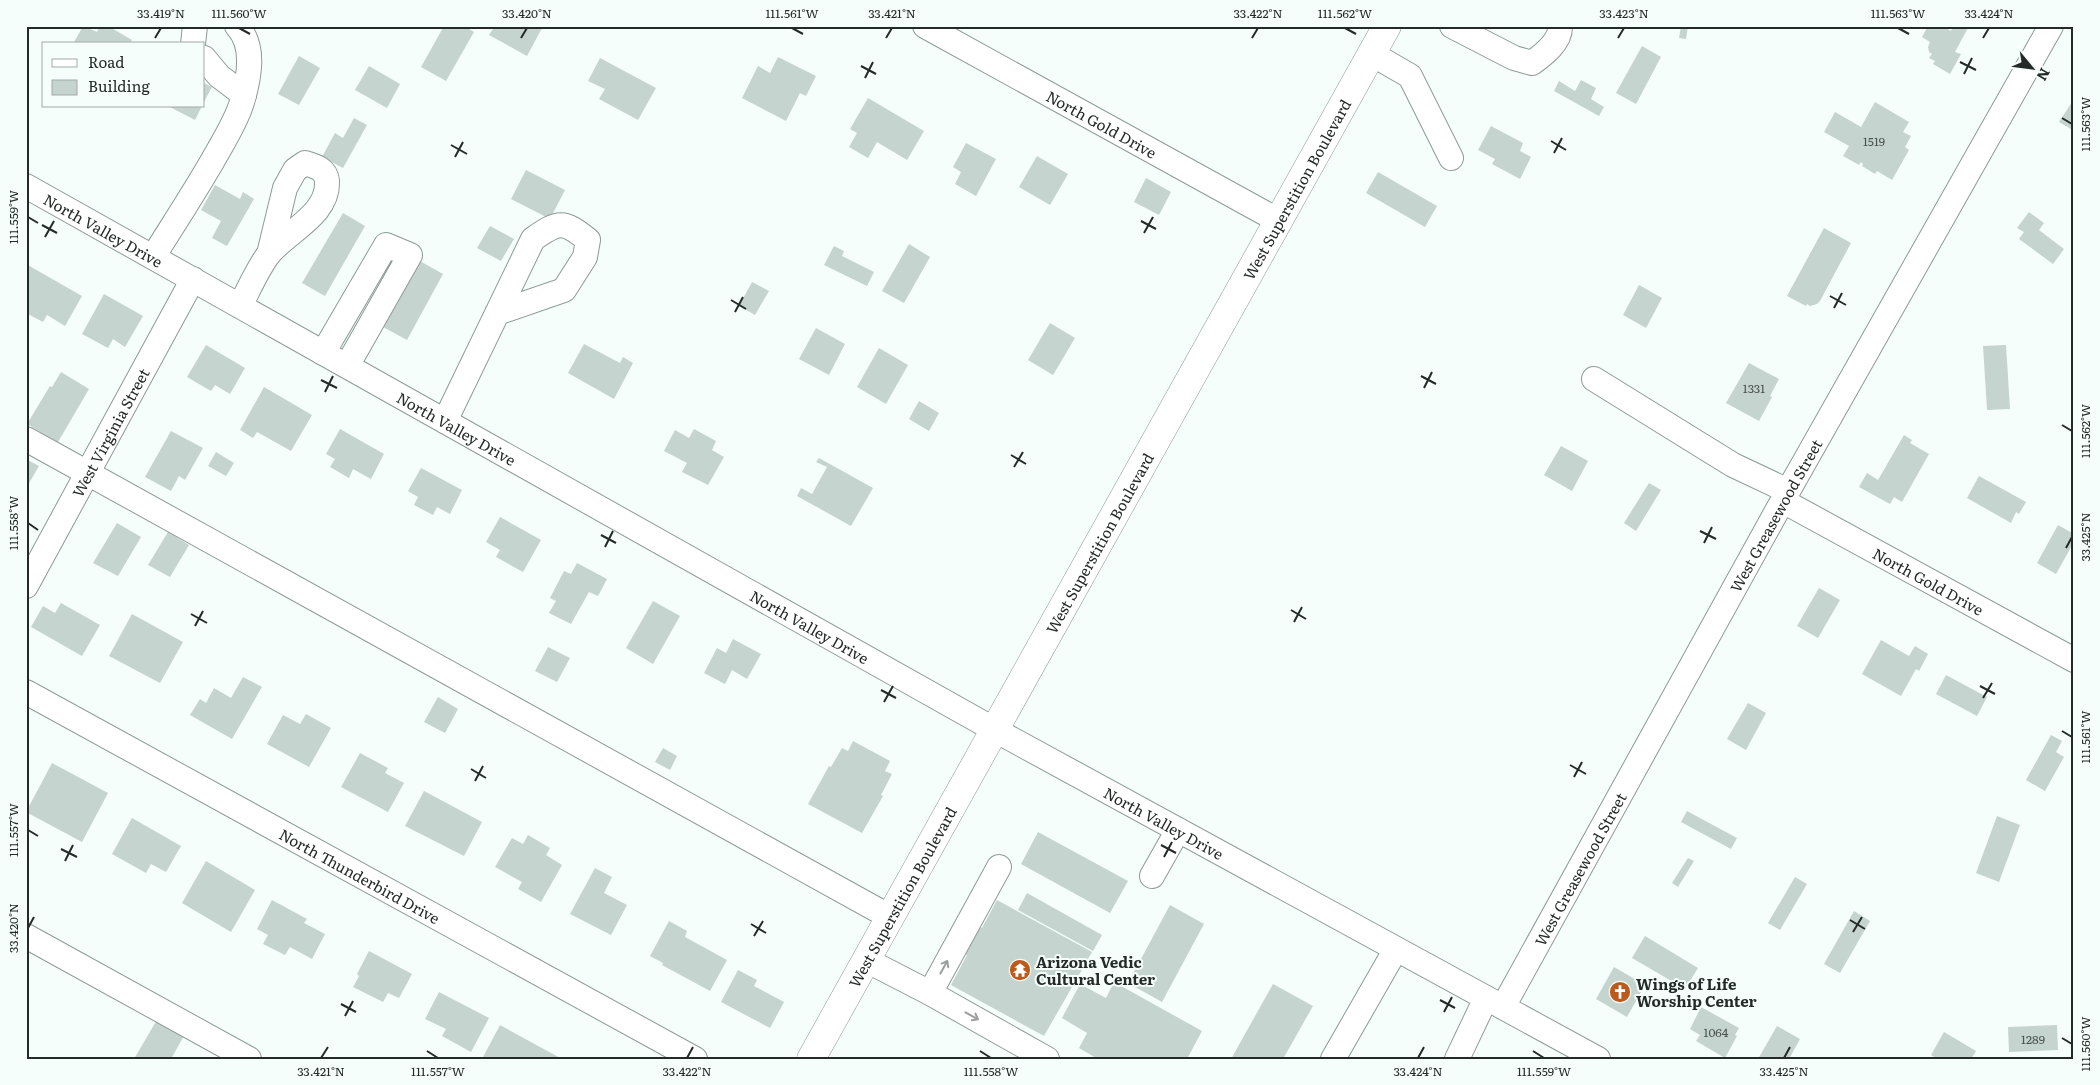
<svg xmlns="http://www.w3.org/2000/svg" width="2100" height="1085" viewBox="0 0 2100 1085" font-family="Literata,serif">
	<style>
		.building { fill: #c5d4ce }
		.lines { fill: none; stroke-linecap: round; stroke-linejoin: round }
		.minor-casing { stroke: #8d9b95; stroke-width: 26 }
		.major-casing { stroke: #8d9b95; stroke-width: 29 }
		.minor { stroke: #fff; stroke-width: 24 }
		.major { stroke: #fff; stroke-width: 28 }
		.oneway { stroke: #9c9f9e }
		.ticks { fill: none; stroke: #242a28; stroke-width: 2 }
		.labels { text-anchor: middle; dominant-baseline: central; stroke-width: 4; stroke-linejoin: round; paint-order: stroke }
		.number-label { font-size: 12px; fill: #4c5452 }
		.street-label { font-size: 15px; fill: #242a28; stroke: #f5fefa }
		.poi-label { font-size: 15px; font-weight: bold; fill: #242a28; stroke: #f5fefa; text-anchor: start }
		.neatline { fill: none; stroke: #242a28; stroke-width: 2 }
		.ticks-label { font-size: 12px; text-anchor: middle; fill: #242a28 }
	</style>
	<rect width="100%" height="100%" fill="#f5fefa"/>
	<g class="building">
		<path d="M83,26l14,6 3,-6h8l24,14 -3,4h-56z"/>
		<path d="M444,26h20l10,6 -28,49 -25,-14z"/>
		<path d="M495,26h44l3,2 -15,28 -38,-21z"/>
		<path d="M1681,26h7l-2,13 -7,-1z"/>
		<path d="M1924,26h18l9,5 2,-5h16l-14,26 6,2 -11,20 -17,-10 2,-3 -6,-3 3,-4 -3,-2 -1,-5 2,-5 -8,-5 5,-9z"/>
		<path d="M1642,46l19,11 -25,47 -20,-11z"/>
		<path d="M299,56l21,12 -21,37 -21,-11z"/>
		<path d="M778,57l38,19 -10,20 -6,-3 -14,28 -44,-23 16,-32 12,7z"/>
		<path d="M600,58l56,30 -18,32 -39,-21 6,-10 -17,-8z"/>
		<path d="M369,66l31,18 -13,24 -32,-18z"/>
		<path d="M1581,80l15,8 -5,11 13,8 -5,9 -45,-25 5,-10 16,10z"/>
		<path d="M204,83l8,4 -8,15z"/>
		<path d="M868,98l56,33 -17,29 -30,-18 -9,16 -19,-11 8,-14 -7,-4z"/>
		<path d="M2074,99v25l-3,5 -12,-7z"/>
		<path d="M1875,102l34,20 -6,10 8,4 -6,11 4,3 -17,30 -15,-9 -2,3 -13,-8 1,-2 -2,-2 -2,3 -16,-9 6,-10 -25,-14 11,-20 26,15z"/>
		<path d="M168,106h34l-7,14z"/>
		<path d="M354,118l13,7 -24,43 -21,-11 13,-24 8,5z"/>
		<path d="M1491,126l32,17 -3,8 11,6 -11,22 -28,-15 3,-5 -17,-9z"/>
		<path d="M966,143l30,16 -20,37 -21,-12 6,-12 -8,-5z"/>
		<path d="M1037,156l31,18 -18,31 -31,-18z"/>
		<path d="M526,170l39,20 -15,29 -39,-20z"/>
		<path d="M1378,172l59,34 -12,21 -59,-34z"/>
		<path d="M1146,178l25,14 -12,23 -25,-13z"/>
		<path d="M215,185l25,14 3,-7 11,7 -27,47 -15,-8 9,-17 -20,-11z"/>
		<path d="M2029,212l15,11 -5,7 25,19 -11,15 -34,-25 5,-7 -7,-4z"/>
		<path d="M343,213l22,13 -40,70 -23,-13z"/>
		<path d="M490,226l24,13 -13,22 -24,-13z"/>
		<path d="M1824,228l27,15 -31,58 -3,3 -7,2 -3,-2 -1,2 -19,-10z"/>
		<path d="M909,244l21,13 -26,46 -22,-12z"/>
		<path d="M834,246l10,5 -2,5 32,16 -7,14 -43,-21z"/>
		<path d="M418,260l25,14 -36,66 -26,-14z"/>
		<path d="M26,264l56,32 -17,30 -18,-11 -4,7 -17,-9z"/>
		<path d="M752,282l17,9 -14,24 -16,-9z"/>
		<path d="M1639,285l23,13 -16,30 -23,-13z"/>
		<path d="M104,294l39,22 -18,31 -12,-8 -5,9 -26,-14z"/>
		<path d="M1050,323l25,15 -22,37 -25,-15z"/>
		<path d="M816,328l29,16 -16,31 -30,-16z"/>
		<path d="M584,344l36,19 3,-6 10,6 -19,36 -46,-26z"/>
		<path d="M206,345l39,23 -15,26 -15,-9 -4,6 -24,-14z"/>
		<path d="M2006,345l4,64 -23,1 -4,-64z"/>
		<path d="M879,348l29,17 -22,39 -29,-17z"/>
		<path d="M1749,363l30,16 -9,17 2,1 -13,24 -33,-18z"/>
		<path d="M61,372l28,17 -31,53 -31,-18 23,-38 2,1z"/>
		<path d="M264,387l48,28 -21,36 -34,-19 -4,6 -13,-8z"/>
		<path d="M919,401l20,12 -10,18 -20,-12z"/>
		<path d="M340,429l44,25 -13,25 -18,-10 -4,9 -19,-11 5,-8 -9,-5z"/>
		<path d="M694,429l22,12 -4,9 12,7 -16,28 -26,-13 5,-9 -23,-12 11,-21 14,8z"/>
		<path d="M171,431l32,17 -18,32 -6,-4 -8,15 -26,-14z"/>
		<path d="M1904,435l8,5 -2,3 19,11 -27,48 -8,-5 -4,7 -31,-17 8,-14 11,7z"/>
		<path d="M1561,446l27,15 -16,30 -28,-16z"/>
		<path d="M216,452l18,11 -8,13 -18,-10z"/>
		<path d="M819,458l54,30 -22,38 -54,-30 4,-8 11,6 15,-27 -11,-5z"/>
		<path d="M26,459l13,7 -11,19 -2,-2z"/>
		<path d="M421,468l41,22 -12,24 -13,-7 -4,8 -19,-10 4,-8 -10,-6z"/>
		<path d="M1979,476l47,26 -7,12 -3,-2 -5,11 -44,-25z"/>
		<path d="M1649,483l12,7 -25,41 -12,-8z"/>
		<path d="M500,517l41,23 -18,32 -27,-15 4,-7 -14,-8z"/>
		<path d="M117,523l24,14 -23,39 -25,-13z"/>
		<path d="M2058,525l16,9v8l-18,32 -19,-11z"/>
		<path d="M168,532l21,13 -19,32 -22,-12z"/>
		<path d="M577,563l30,16 -9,17 -9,-4 -18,32 -22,-11 7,-12 -6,-3 14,-27 7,3z"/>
		<path d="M1819,588l21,12 -22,38 -21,-12z"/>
		<path d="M653,601l27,15 -27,48 -27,-16z"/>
		<path d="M61,603l39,22 -18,31 -51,-29 12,-21 12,7z"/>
		<path d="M132,614l51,28 -23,41 -51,-27z"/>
		<path d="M733,639l28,15 -14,25 -15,-9 -7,14 -21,-11 13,-25 9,5z"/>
		<path d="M1881,640l28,16 6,-10 13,8 -9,17 -3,-2 -15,27 -39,-22z"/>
		<path d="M548,647l22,11 -13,24 -22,-11z"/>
		<path d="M1946,675l41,22 -10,19 -41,-22z"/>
		<path d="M243,677l19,10 -30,52 -42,-24 10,-16 6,4 8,-15 17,10z"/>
		<path d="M438,697l20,12 -13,24 -21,-11z"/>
		<path d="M1748,703l18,10 -20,37 -19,-11z"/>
		<path d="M306,714l25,14 -22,39 -42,-23 16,-29 17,9z"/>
		<path d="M2051,735l11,6 -6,11 8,5 -19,34 -19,-11z"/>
		<path d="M853,741l37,20 -5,10 7,3 -11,21 2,1 -21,37 -54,-29 21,-38 2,1 11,-19 6,3z"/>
		<path d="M663,748l14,8 -7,14 -15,-8z"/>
		<path d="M360,753l28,15 -3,5 19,10 -16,29 -47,-25z"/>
		<path d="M52,763l56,30 -26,49 -56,-30z"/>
		<path d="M424,791l58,31 -18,34 -59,-30z"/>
		<path d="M1687,811l50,27 -6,11 -50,-27z"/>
		<path d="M1997,816l23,9 -21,57 -23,-9z"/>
		<path d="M132,818l49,28 -15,26 -15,-8 -5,9 -34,-19z"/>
		<path d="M1038,832l90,49 -18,32 -89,-49z"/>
		<path d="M528,835l22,13 -4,7 16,10 -21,37 -23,-13 4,-7 -27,-15 17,-29 11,6z"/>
		<path d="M1688,858l6,3 -16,26 -6,-4z"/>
		<path d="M206,861l49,29 -24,42 -49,-29z"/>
		<path d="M595,868l17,9 -8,16 23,12 -16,30 -41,-21z"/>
		<path d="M1795,877l12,7 -27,46 -12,-7z"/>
		<path d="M1027,893l75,42 -9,16 -75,-41z"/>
		<path d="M272,900l35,19 -3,4 21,11 -13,25 -22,-12 -5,8 -22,-11 5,-9 -11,-6z"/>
		<path d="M997,900l95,52 -48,84 -93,-51 16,-30 -5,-2 16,-28 4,3z"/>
		<path d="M1170,905l34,19 -42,78 -34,-19z"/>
		<path d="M1854,911l16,10 -30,52 -16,-9z"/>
		<path d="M669,921l18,10 -2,6 42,23 -17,31 -48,-26 1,-2 -13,-7z"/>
		<path d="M1645,936l53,32 -13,21 -53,-31z"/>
		<path d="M369,951l43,23 -13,24 -11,-5 -5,9 -30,-15 6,-11 -2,-2z"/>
		<path d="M1614,967l31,18 -18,32 -31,-18z"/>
		<path d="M738,970l19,10 -3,6 30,16 -14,26 -49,-26z"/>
		<path d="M1114,982l88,49 -15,28h-89l-19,-11 8,-15 -25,-15 18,-34 26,14z"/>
		<path d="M1273,984l40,22 -30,53h-52z"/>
		<path d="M439,992l50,26 -18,34 -29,-16 4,-7 -21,-10z"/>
		<path d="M1701,1007l38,21 -4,7 2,1 -12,22 -29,-17 4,-6 -10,-6z"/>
		<path d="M158,1018l27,16 -14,25h-37z"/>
		<path d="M500,1025l62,34h-80z"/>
		<path d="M2057,1025l1,25 -49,2 -1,-25z"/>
		<path d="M1777,1026l23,13 -11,20h-31z"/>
		<path d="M1944,1032l32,19 -5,8h-33l-7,-4z"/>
	</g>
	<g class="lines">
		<g class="minor-casing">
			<g id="minor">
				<path id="s1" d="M925,26l354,195"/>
				<path d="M1452,26l62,32 18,5c11,-8 29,-21 28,-37"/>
				<path d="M193,44l2,-18"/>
				<path d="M1372,54l38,22 41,82"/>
				<path d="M204,58l15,18 25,19"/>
				<path id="s2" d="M26,186l969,544 603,329"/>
				<path d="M153,257c20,-32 41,-64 60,-97 10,-18 23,-38 29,-58 7,-23 14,-56 -5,-76"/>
				<path d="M240,306c9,-17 17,-36 28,-51 19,-24 61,-40 59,-74 -1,-12 -12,-15 -22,-18l-10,7 -10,18 -16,66"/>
				<path d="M323,353l63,-108 24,10 -63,111"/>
				<path d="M1594,379l139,86 55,26"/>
				<path d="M445,421l88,-182c26,-18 30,-19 55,1l-3,17 -21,33 -67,23"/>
				<path d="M26,439l864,478"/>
				<path id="s3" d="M1783,501l291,159"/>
				<path id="s4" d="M26,586l167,-307"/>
				<path id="s5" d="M26,692l669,367"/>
				<path d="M1152,876l26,-46"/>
				<path d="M26,936l223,123"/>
				<path d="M866,960l64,33 69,-126"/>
				<path d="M930,993l117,66"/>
				<path id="s6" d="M1503,1007l285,-516 263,-465"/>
				<path d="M1333,1059l63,-110"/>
				<path d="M1457,1059l29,-61"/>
			</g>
		</g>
		<g class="major-casing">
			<g id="major">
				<path id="s7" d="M811,1059l576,-1033"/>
			</g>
		</g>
		<use href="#minor" class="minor"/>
		<use href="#major" class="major"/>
	</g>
	<defs><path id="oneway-shaft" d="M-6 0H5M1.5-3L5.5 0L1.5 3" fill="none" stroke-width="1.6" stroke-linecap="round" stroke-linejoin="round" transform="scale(1.25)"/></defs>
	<g class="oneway">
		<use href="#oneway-shaft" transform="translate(944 967) rotate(-61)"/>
		<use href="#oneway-shaft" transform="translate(972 1016) rotate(29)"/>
	</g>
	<path class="ticks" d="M239,28l11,6M792,28l11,6M1345,28l11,6M1898,28l11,6M155,38l6,-10M521,38l6,-10M886,38l6,-10M1252,38l6,-10M1618,38l6,-10M1983,38l6,-10M1960,62l16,8M861,66l15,8M1964,74l8,-16M865,78l8,-16M2062,118l10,6M1551,141l15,9M451,145l16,9M1554,153l8,-15M455,157l8,-15M28,217l10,6M1141,221l15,8M42,225l15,8M1144,233l9,-16M45,237l9,-16M1830,296l16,9M731,300l15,9M1834,308l8,-15M735,312l8,-15M1421,376l15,8M321,380l16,8M1424,388l8,-16M325,392l8,-16M2062,425l10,6M1011,455l15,9M1014,467l9,-15M28,523l10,7M1700,531l16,8M601,535l15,8M1704,543l8,-16M605,547l8,-16M2066,548l6,-11M1291,610l15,9M191,614l16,9M1294,622l8,-15M195,626l8,-15M1980,686l15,8M881,690l15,8M1983,698l9,-15M884,702l9,-16M2062,731l10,6M1570,765l16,9M471,769l15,9M1574,777l8,-15M475,781l8,-15M28,830l10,6M1161,845l15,8M61,849l16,8M1164,857l8,-15M65,861l8,-16M1850,920l15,9M751,924l15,9M28,928l6,-11M1853,932l9,-15M754,936l9,-15M1440,1000l15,8M341,1004l15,8M1444,1012l8,-15M345,1016l8,-15M2062,1038l10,6M427,1051l11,7M980,1051l11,7M1533,1051l11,7M321,1058l7,-11M687,1058l6,-11M1418,1058l6,-11M1784,1058l6,-11"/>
	<defs>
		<g id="temple-disc" transform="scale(1.125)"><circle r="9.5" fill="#bc5a1e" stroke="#f5fefa"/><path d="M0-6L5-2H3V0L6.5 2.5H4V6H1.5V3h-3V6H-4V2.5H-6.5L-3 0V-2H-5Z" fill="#fff"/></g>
		<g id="church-disc" transform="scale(1.125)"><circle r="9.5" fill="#bc5a1e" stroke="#f5fefa"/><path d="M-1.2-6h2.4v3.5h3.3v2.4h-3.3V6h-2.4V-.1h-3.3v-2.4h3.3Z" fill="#fff"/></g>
	</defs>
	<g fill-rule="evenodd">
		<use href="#temple-disc" x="1020" y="970"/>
		<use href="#church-disc" x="1620" y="992"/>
	</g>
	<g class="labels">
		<g class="number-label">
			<text x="1874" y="141">1519</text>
			<text x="1754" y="388">1331</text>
			<text x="1716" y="1032">1064</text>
			<text x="2033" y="1039">1289</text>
		</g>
		<g class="street-label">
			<text stroke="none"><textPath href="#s1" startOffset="202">North Gold Drive</textPath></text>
			<text stroke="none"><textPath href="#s7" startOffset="996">West Superstition Boulevard</textPath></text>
			<text stroke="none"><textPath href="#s2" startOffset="89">North Valley Drive</textPath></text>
			<text stroke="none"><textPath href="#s2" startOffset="494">North Valley Drive</textPath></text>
			<text stroke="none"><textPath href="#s4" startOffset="175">West Virginia Street</textPath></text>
			<text stroke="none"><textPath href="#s6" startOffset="562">West Greasewood Street</textPath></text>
			<text stroke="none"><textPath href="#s7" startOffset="591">West Superstition Boulevard</textPath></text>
			<text stroke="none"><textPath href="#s3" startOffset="166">North Gold Drive</textPath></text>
			<text stroke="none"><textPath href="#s2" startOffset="899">North Valley Drive</textPath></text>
			<text stroke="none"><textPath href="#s2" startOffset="1304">North Valley Drive</textPath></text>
			<text stroke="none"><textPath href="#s6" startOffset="158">West Greasewood Street</textPath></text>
			<text stroke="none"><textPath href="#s5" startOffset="381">North Thunderbird Drive</textPath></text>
			<text stroke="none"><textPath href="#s7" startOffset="186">West Superstition Boulevard</textPath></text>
		</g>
		<g class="poi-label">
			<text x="1036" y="961">Arizona Vedic<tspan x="1036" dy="17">Cultural Center</tspan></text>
			<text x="1636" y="983">Wings of Life<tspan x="1636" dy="17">Worship Center</tspan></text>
		</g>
	</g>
	<rect width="2100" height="1085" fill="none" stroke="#f5fefa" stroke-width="55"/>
	<rect x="42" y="42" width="162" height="65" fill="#f5fefa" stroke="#a1a9a6"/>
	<rect x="52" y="59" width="25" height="8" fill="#ffffff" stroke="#a1a9a6"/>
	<text x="88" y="68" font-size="15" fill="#242a28">Road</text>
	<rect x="52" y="80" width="25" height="15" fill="#c5d4ce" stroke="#a1a9a6"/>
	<text x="88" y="92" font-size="15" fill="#242a28">Building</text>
	<g transform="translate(2032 68) rotate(119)" stroke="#f5fefa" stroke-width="4" paint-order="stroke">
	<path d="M0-4L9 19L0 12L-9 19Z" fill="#242a28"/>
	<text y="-8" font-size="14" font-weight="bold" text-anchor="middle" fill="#242a28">N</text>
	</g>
	<rect x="28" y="28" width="2044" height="1030" class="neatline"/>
	<g class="ticks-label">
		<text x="161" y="18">33.419°N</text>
		<text x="239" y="18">111.560°W</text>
		<text x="527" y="18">33.420°N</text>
		<text x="792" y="18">111.561°W</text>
		<text x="892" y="18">33.421°N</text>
		<text x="1258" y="18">33.422°N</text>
		<text x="1345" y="18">111.562°W</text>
		<text x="1624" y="18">33.423°N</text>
		<text x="1898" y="18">111.563°W</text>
		<text x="1989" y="18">33.424°N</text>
		<text transform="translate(2086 124) rotate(-90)" y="4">111.563°W</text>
		<text transform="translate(14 217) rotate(-90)" y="4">111.559°W</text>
		<text transform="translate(2086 431) rotate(-90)" y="4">111.562°W</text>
		<text transform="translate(14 523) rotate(-90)" y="4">111.558°W</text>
		<text transform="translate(2086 537) rotate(-90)" y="4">33.425°N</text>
		<text transform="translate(2086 737) rotate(-90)" y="4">111.561°W</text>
		<text transform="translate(14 830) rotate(-90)" y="4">111.557°W</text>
		<text transform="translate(14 928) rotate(-90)" y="4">33.420°N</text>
		<text transform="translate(2086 1044) rotate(-90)" y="4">111.560°W</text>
		<text x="321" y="1076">33.421°N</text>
		<text x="438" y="1076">111.557°W</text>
		<text x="687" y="1076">33.422°N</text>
		<text x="991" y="1076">111.558°W</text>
		<text x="1418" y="1076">33.424°N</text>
		<text x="1544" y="1076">111.559°W</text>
		<text x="1784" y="1076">33.425°N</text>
	</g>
</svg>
